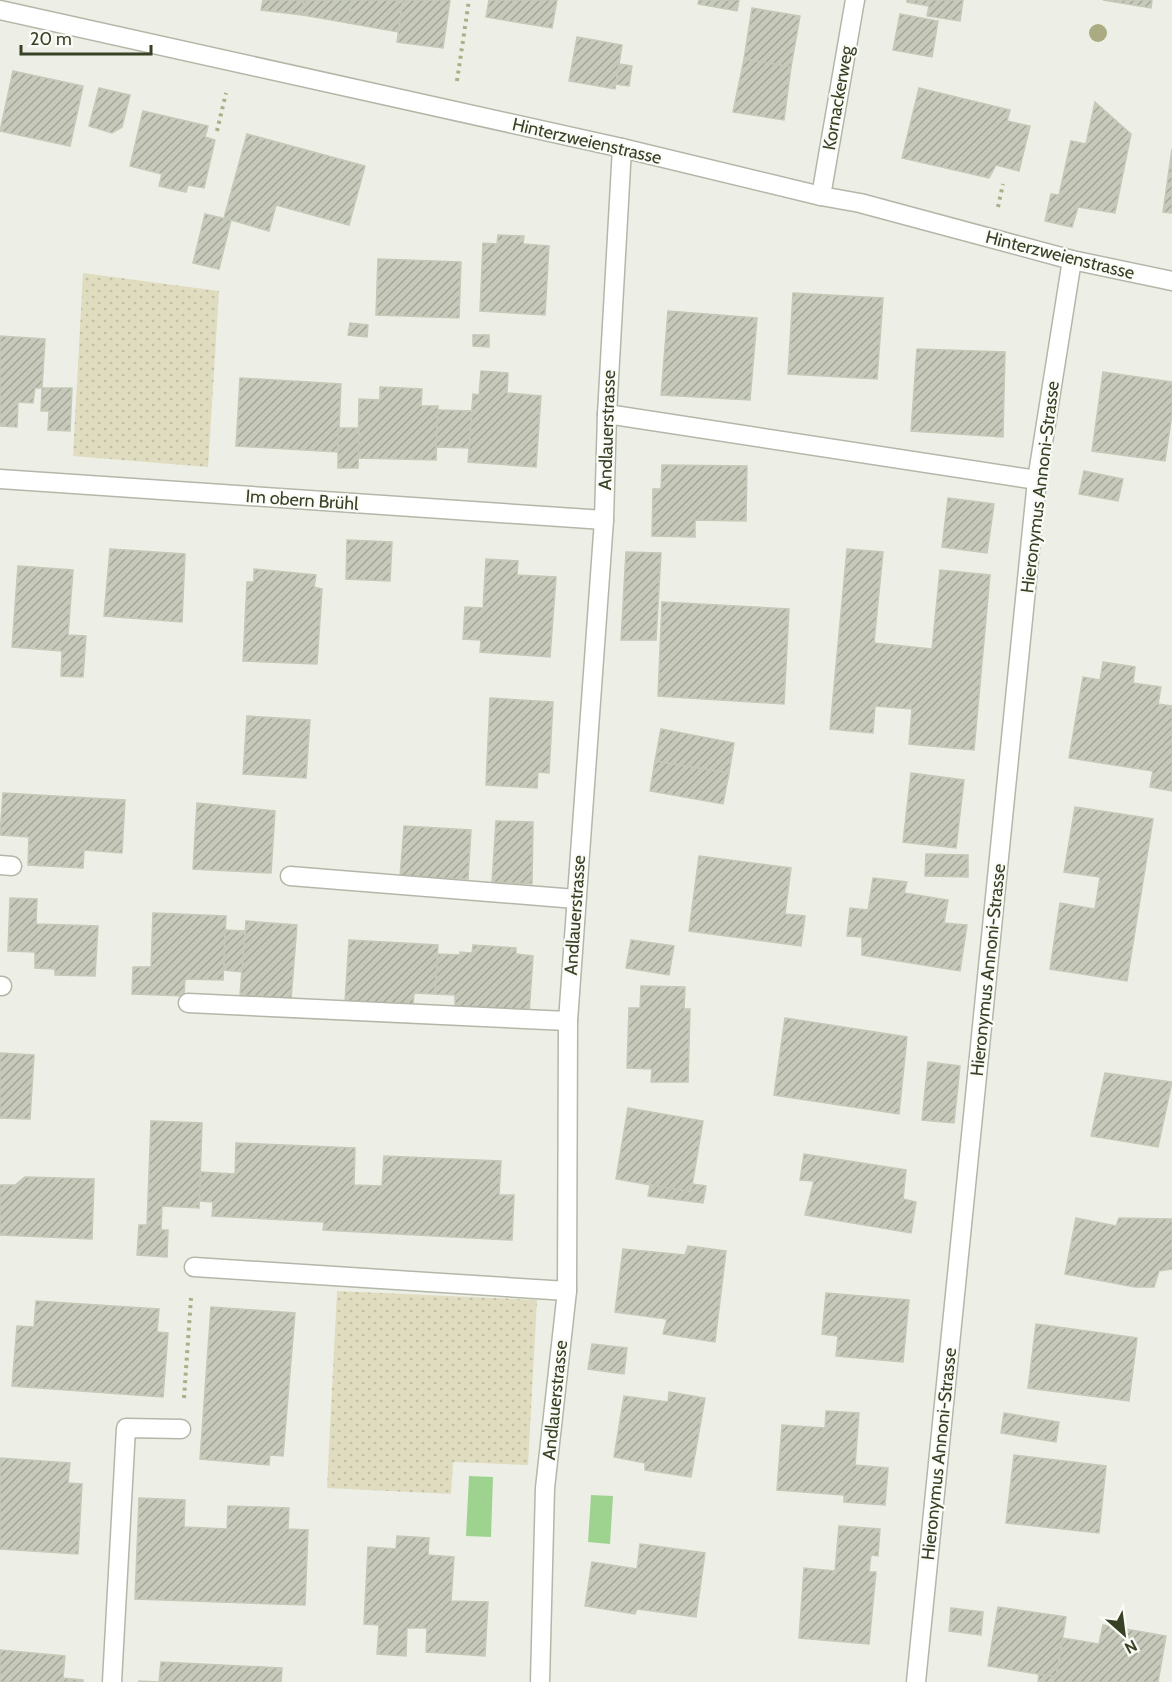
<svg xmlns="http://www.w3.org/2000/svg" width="1172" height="1682" viewBox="0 0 1172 1682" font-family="Cabin,sans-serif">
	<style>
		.grass { fill: url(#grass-dots) }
		.water { fill: #9ed38f }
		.building { fill: url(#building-hatch); stroke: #c5c9b8; stroke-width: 1.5 }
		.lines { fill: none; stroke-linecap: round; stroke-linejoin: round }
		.lane-casing { stroke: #b3b7a8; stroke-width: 21 }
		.street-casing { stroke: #b3b7a8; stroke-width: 21 }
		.path { stroke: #a5b287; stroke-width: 4; stroke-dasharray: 3 4.5; stroke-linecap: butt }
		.lane { stroke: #fff; stroke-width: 18 }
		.street { stroke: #fff; stroke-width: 18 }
		.tree { fill: #aaab80 }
		.labels { text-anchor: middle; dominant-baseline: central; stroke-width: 4.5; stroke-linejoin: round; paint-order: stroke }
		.street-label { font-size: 18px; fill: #374124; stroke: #fafbf7 }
	</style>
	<defs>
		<pattern id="grass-dots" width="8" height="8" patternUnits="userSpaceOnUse" patternTransform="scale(1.5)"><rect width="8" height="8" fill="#dfdcbf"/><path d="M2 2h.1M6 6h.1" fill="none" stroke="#c0bea4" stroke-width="1.8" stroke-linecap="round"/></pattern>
		<pattern id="building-hatch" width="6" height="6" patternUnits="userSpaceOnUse" patternTransform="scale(1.5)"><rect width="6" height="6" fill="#c7cabb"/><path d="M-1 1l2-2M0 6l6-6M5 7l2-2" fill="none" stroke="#a2a698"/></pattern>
	</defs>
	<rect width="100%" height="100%" fill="#edefe6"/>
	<g class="grass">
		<path d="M83,273l136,18 -11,176 -135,-11z"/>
		<path d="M337,1291l200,9 -9,165 -75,-3 -2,32 -124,-6z"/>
	</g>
	<g class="water">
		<path d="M469,1476l24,1 -2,60 -25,-1z"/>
		<path d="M591,1495l22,1 -3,48 -22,-2z"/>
	</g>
	<g class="building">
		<path d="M263,0h41l-2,15 -41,-5z"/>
		<path d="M304,0h48l-4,23 -46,-8z"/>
		<path d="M352,0h51l-5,32 -50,-9z"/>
		<path d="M403,0h47l-7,48 -46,-6z"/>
		<path d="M489,0h68l-5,28 -66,-11z"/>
		<path d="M699,0h40l-2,11 -39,-7z"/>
		<path d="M907,0h56l-3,21 -33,-5 2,-10 -22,-4z"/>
		<path d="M1103,0h49l-1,8z"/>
		<path d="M752,8l48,8 -9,51 -47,-8z"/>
		<path d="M900,14l38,7 -6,36 -39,-7z"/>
		<path d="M577,37l45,8 -7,44 -46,-8z"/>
		<path d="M744,59l47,8 -7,53 -51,-8z"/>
		<path d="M619,64l13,2 -3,20 -13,-2z"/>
		<path d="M13,71l70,15 -13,60 -70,-15z"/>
		<path d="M99,88l31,7 -8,32 -10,6 -23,-7z"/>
		<path d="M919,88l91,22 -3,11 23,5 -11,45 -23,-6 -7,13 -87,-20z"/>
		<path d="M1095,102l36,32 -16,79 -37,-6 -6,20 -27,-6 6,-27 8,1 12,-54 15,3z"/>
		<path d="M143,111l65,15 -3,11 10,3 -11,48 -16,-3 -2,7 -27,-6 3,-12 -32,-8z"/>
		<path d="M247,134l118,32 -16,59 -73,-20 -7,26 -45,-13z"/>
		<path d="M1172,149v64l-9,-1z"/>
		<path d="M205,214l26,6 -12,49 -26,-6z"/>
		<path d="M498,235l26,1 -1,8 26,2 -4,69 -65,-4 3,-68 14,1z"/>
		<path d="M378,259l83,3 -2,56 -83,-3z"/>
		<path d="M793,293l90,5 -6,81 -89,-5z"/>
		<path d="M668,311l89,7 -7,82 -89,-5z"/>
		<path d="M350,323l18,2 -1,12 -19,-2z"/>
		<path d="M473,335h16v12l-16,-1z"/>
		<path d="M0,336l45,3 -3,49h-7l-2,15 -15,-1 -1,25 -17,-1z"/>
		<path d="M917,349l88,3 -2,85 -92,-6z"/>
		<path d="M481,371l27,2 -1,20 34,3 -5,71 -68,-5 5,-68 6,1z"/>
		<path d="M1103,372l69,10v32l-7,47 -73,-10z"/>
		<path d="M240,378l101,6 -3,68 -102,-6z"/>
		<path d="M380,387l42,2 -1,17h17l-2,54 -78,-2 1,-59 21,1z"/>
		<path d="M42,388h30l-2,43 -22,-1 1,-19h-8z"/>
		<path d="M438,410l34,1 -3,37 -33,-1z"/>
		<path d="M338,428h21l-1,40h-20z"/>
		<path d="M662,465l85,1 -1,55 -51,-1v17l-43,-1 1,-47h8z"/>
		<path d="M1084,471l39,8 -5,22 -39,-7z"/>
		<path d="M948,498l46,6 -7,49 -45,-6z"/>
		<path d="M347,540l45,2 -2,39 -44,-2z"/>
		<path d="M110,549l75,5 -3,68 -78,-6z"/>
		<path d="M847,549l36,3 -9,91 58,6 8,-79 50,5 -16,175 -65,-6 3,-35 -37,-3 -2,27 -43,-4z"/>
		<path d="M626,552l35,1 -5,87h-35z"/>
		<path d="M486,559l32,2 -1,14 39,2 -6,80 -70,-5 1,-12 -18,-1 2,-32 18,1z"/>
		<path d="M18,566l55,4 -5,65 18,1 -3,41 -22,-1 1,-25 -50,-4z"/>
		<path d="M254,569l62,6 -2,12 8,2 -5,75 -74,-3 4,-79h7z"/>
		<path d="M662,602l127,7 -5,95 -126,-8z"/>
		<path d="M1103,662l32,5 -2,16 28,4 -3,17 14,2v85l-22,-4 3,-16 -84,-13 14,-81 17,3z"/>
		<path d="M490,698l63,4 -4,71 -11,-1 -1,16 -51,-3z"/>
		<path d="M247,716l63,4 -4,58 -63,-4z"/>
		<path d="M661,729l73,14 -5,30 -74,-12z"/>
		<path d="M655,761l74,12 -6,31 -73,-13z"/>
		<path d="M911,773l53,7 -8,68 -53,-6z"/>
		<path d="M3,793l122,7 -3,53 -38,-3 -1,18 -55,-3 1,-28 -29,-2z"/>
		<path d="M197,803l78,8 -4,62 -78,-4z"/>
		<path d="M1075,807l78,12 -26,162 -77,-12 10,-66 35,6 5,-32 -36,-5z"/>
		<path d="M496,821l37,1 -1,62 -40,-2z"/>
		<path d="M404,826l67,4 -3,49 -68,-2z"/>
		<path d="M926,854l42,1v22l-43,-1z"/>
		<path d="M699,856l92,12 -6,46 20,2 -4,30 -112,-15z"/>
		<path d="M873,878l34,4 -3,11 44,7 -4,23 23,2 -7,46 -98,-16v-18l-15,-1 3,-28 18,2z"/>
		<path d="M10,898l27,1 -1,25 62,2 -3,50 -40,-1v-6l-20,-1v-16l-27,-1z"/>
		<path d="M153,913l73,3 -3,64 -38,-1 -1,17 -52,-2 1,-27h18z"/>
		<path d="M246,921l51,4 -6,74 -51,-4z"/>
		<path d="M225,930l20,1 -3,41 -18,-2z"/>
		<path d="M349,940l89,5 -3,49 -21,-1 -1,13 -68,-4z"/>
		<path d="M631,940l43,6 -5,29 -43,-7z"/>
		<path d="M473,945l43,3v6l17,2 -4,58 -74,-5v-14l-20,-1 3,-40 22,1v-3l12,1z"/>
		<path d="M641,986l44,1 -1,22h6l-2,73h-37l1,-13 -25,-1 2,-60h11z"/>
		<path d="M785,1018l122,19 -8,77 -125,-19z"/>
		<path d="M0,1053l34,2 -4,64 -30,-1z"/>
		<path d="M928,1062l32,4 -6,57 -32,-3z"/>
		<path d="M1105,1073l67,9 -14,65 -67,-11z"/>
		<path d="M628,1108l75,13 -12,71 -75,-13z"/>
		<path d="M151,1121l51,2 -3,85 -37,-2 -1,24h7l-1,27 -30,-2 2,-30h8z"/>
		<path d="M236,1143l119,5 -1,37 28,1 2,-30 117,5 -2,34h15l-2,45 -189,-10 1,-8 -112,-6 1,-14 -14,-1 2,-29 34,2z"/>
		<path d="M804,1154l102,16 -3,29 13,3 -5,31 -106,-18 9,-34 -14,-1z"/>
		<path d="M25,1177l69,2 -2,60 -92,-4v-50h15z"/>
		<path d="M692,1184l14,2 -3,17 -55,-7 2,-11 41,7z"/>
		<path d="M1076,1218l40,8 3,-8 53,1v50l-13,2 -5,16h-19l-70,-13z"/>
		<path d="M688,1246l38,5 -11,91 -52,-8 4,-15 -52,-7 8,-63 62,6z"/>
		<path d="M826,1293l83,7 -6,62 -67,-6 2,-20 -16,-2z"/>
		<path d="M36,1301l123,8 -2,23 11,1 -5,64 -151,-11 5,-60 17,1z"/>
		<path d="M211,1307l84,6 -12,143 -13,-1 -1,10 -69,-6z"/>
		<path d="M1036,1324l101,14 -8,63 -101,-13z"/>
		<path d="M592,1344l35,4 -3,26 -36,-5z"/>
		<path d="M669,1392l36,6 -14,79 -46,-7v-7l-31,-6 10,-61 44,6z"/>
		<path d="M826,1411l33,2 -4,52 33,3 -3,37 -41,-3v-7l-67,-5 5,-65 43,3z"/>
		<path d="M1004,1413l55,9 -3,20 -55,-9z"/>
		<path d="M1014,1455l92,11 -7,67 -93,-10z"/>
		<path d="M0,1458l70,5 -2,20 14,1 -4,70 -78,-5z"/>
		<path d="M139,1498l46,2 -1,27 43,2 1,-23 61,2 -1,21 20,1 -3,75 -170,-6z"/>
		<path d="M839,1526l41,3 -2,27 -7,-1 -2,17h7l-7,72 -70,-6 5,-70 31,3z"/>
		<path d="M397,1536l32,2 -1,17 26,2 -3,44 37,1 -3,54 -59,-4 1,-24h-20l-1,28 -29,-2 2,-29 -15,-1 4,-77 28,2z"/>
		<path d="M640,1544l65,9 -9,64 -59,-8 -2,5 -50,-8 7,-44 45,7z"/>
		<path d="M998,1607l68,10 -10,60 -68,-11z"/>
		<path d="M951,1608l32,4 -2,23 -32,-4z"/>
		<path d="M1103,1625l63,11 -8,46h-120l1,-8 17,3 7,-39 36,6z"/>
		<path d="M0,1650l65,6 -2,22 20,2v2h-83z"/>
		<path d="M161,1662l121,6 -1,14h-142v-1l20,1z"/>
	</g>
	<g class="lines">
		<g class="lane-casing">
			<g id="lane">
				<path d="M607,414l430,66"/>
				<path d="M0,865l12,1"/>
				<path d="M290,876l286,23"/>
				<path d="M0,986h2"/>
				<path d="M188,1003l380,18"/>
				<path d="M194,1267l373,24"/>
				<path d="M112,1682l14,-254 55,1"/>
			</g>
		</g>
		<g class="street-casing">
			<g id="street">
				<path d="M0,10l622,138 199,48 39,7 212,57 100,21"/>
				<path d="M821,196l34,-196"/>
				<path d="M0,479l604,41"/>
				<path d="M540,1682l5,-194 22,-197 1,-270 36,-501 3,-106 15,-266"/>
				<path d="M916,1682l121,-1202 35,-220"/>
			</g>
		</g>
		<g class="path">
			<path d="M457,81l12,-81"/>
			<path d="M217,131l9,-38"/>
			<path d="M998,207l5,-23"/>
			<path d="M184,1398l7,-100"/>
		</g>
		<use href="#lane" class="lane"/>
		<use href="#street" class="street"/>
	</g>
	<circle class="tree" cx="1098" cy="33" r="9"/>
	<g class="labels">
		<g class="street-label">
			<text transform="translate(838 98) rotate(-80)">Kornackerweg</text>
			<text transform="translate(587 141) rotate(13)">Hinterzweienstrasse</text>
			<text transform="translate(1060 255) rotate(14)">Hinterzweienstrasse</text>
			<text transform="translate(607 430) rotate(-88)">Andlauerstrasse</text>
			<text transform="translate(1040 487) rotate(-83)">Hieronymus Annoni-Strasse</text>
			<text transform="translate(302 500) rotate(4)">Im obern Brühl</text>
			<text transform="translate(575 915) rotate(-86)">Andlauerstrasse</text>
			<text transform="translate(988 970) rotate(-84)">Hieronymus Annoni-Strasse</text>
			<text transform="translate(555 1400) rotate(-84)">Andlauerstrasse</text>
			<text transform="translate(939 1454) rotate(-84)">Hieronymus Annoni-Strasse</text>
		</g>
	</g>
	<g transform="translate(1124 1634) rotate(152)" stroke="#fafbf7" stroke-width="4.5" paint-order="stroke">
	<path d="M0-4.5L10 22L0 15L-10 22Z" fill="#374124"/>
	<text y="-9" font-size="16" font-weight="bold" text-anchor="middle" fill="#374124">N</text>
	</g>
	<path d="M21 45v9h130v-9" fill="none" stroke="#374124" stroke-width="3"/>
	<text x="30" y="45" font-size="18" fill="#374124" stroke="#fafbf7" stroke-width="4.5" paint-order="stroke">20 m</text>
</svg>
